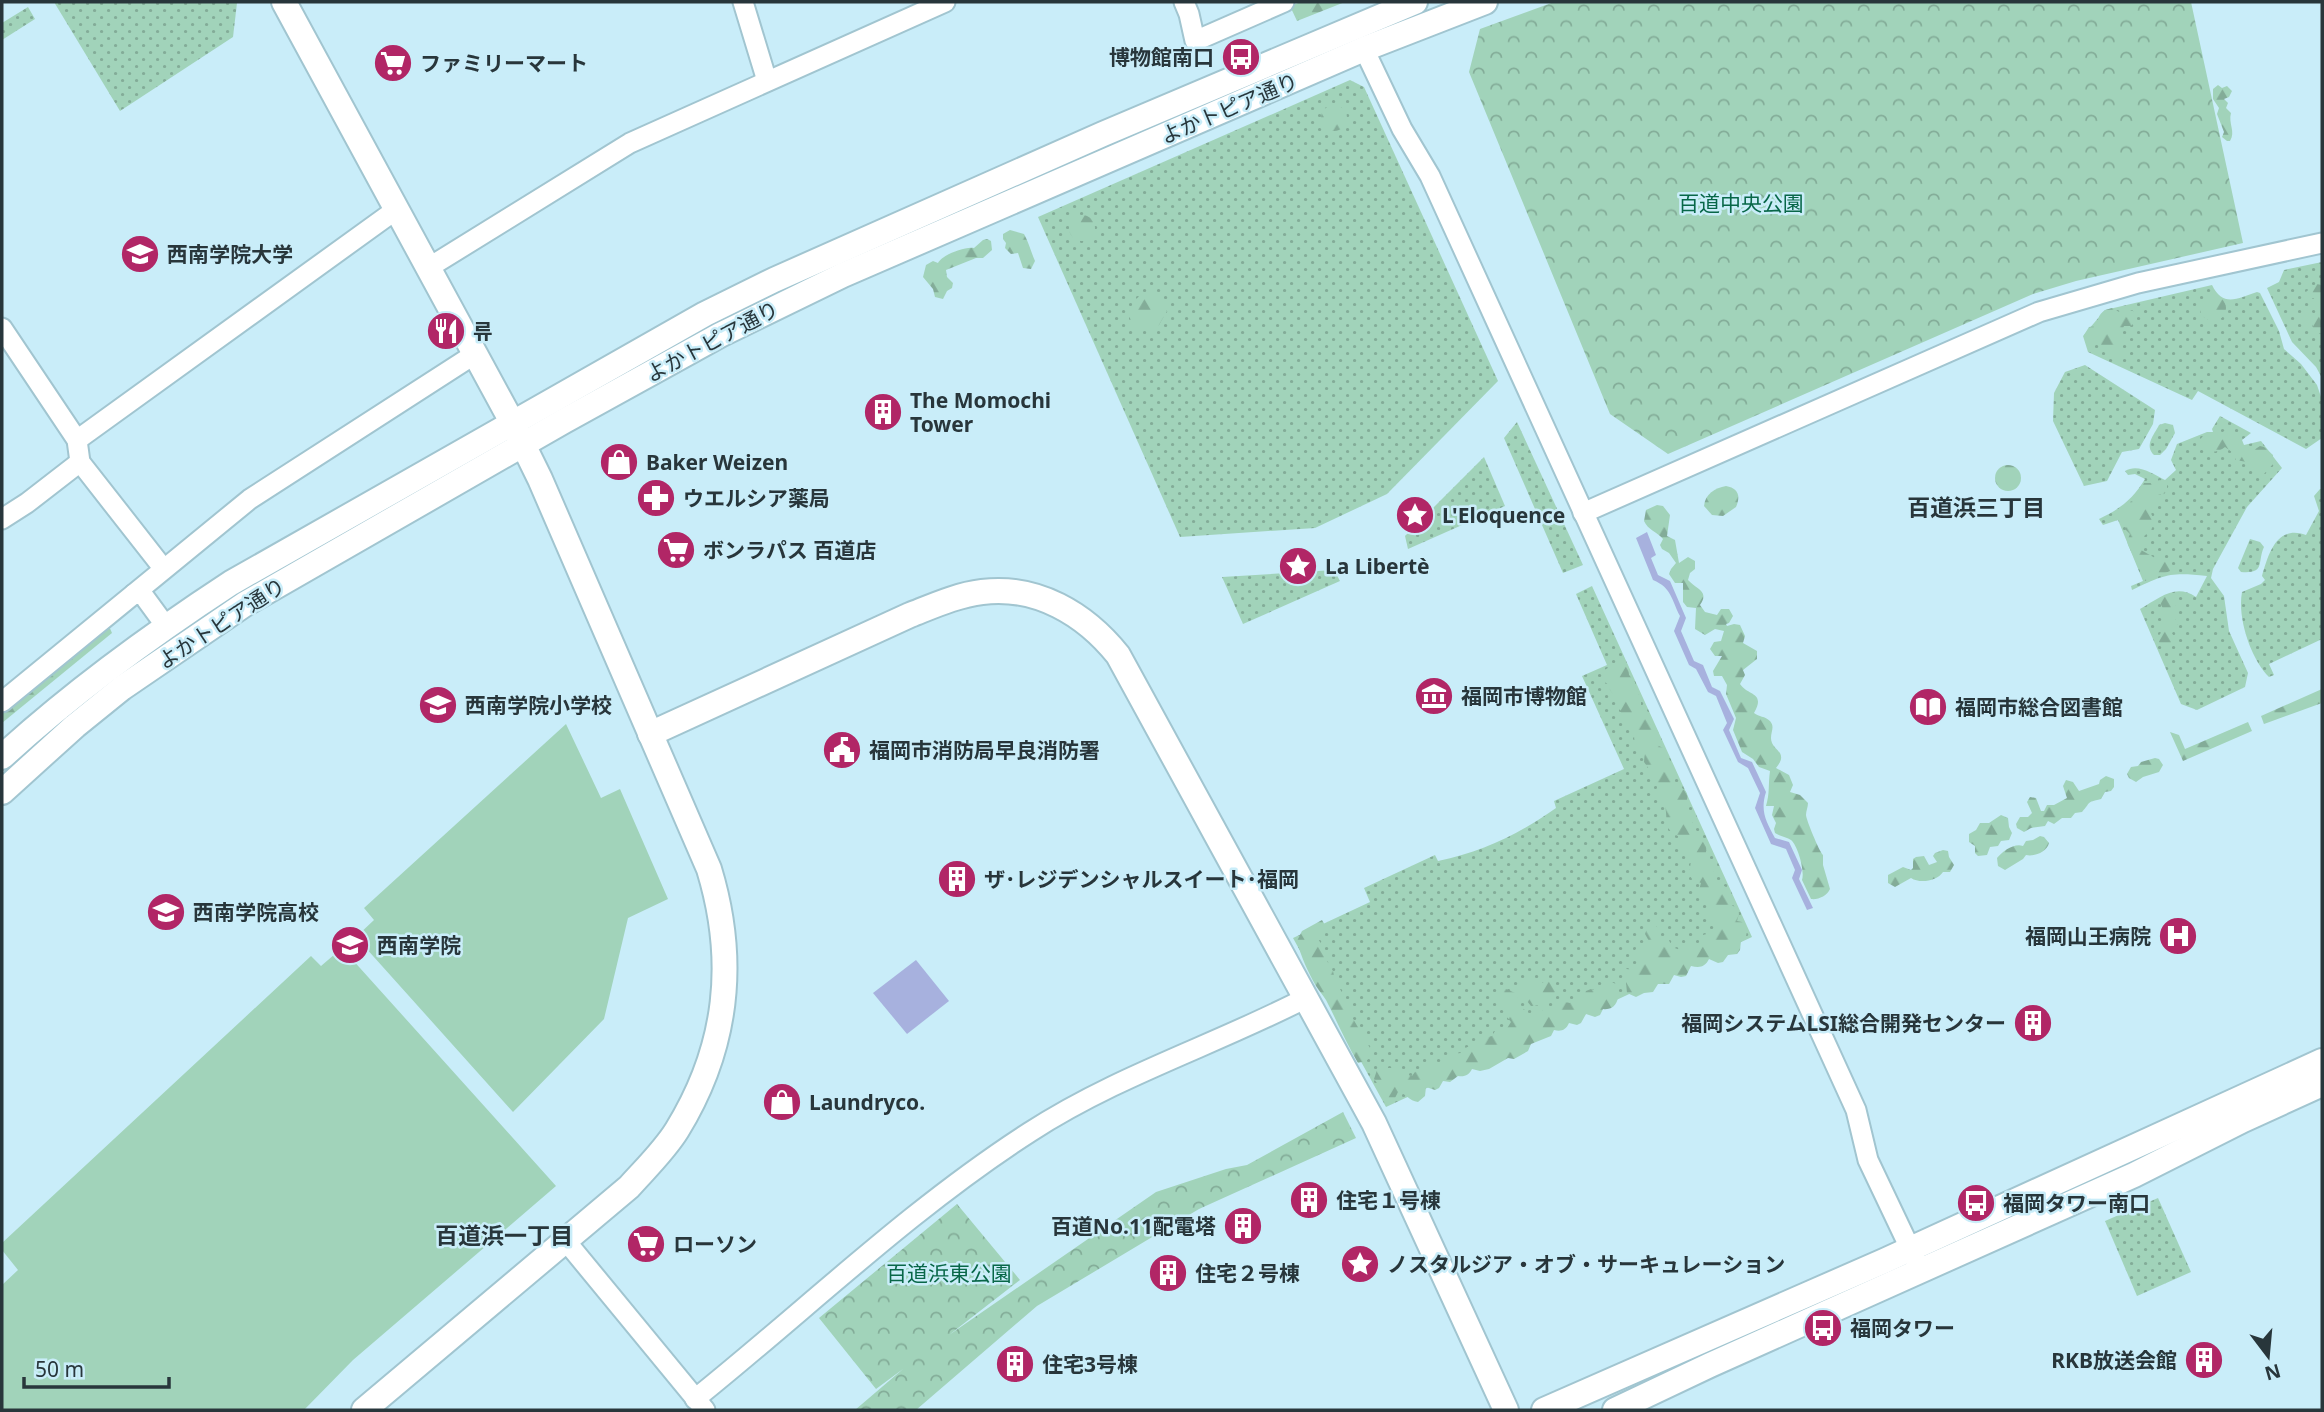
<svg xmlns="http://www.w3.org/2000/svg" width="2324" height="1412" viewBox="0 0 2324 1412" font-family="'Noto Sans','Noto Sans JP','Noto Sans KR',sans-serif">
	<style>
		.grass { fill: url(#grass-dots) }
		.forest { fill: url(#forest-firs) }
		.park { fill: url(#park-crowns) }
		.pitch { fill: #a1d3ba }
		.water { fill: #a7b1de }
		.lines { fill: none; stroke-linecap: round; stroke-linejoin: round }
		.minor-casing { stroke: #a1c5d0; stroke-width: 23 }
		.tertiary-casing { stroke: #a1c5d0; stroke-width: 28 }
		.minor { stroke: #fff; stroke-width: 19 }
		.tertiary { stroke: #fff; stroke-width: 24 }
		.labels { text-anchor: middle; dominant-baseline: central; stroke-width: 5; stroke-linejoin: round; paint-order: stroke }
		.poi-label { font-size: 21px; font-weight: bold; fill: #28363b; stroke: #c9edf9; text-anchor: start }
		.street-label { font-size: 21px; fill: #28363b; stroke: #c9edf9 }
		.park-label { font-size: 21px; fill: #086748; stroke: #c9edf9 }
		.neighbourhood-label { font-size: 23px; font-weight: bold; fill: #28363b; stroke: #c9edf9 }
	</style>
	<defs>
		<pattern id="grass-dots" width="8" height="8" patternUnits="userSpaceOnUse" patternTransform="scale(1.75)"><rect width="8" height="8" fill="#a1d3ba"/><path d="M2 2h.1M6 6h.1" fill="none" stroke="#83ac98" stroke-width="1.8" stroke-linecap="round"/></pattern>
		<pattern id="forest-firs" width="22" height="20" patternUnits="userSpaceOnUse" patternTransform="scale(1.75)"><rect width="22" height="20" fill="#a1d3ba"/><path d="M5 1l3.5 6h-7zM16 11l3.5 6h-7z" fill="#83ac98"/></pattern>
		<pattern id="park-crowns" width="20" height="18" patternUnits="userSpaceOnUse" patternTransform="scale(1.75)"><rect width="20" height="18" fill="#a1d3ba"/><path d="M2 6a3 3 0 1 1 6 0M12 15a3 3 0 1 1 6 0" fill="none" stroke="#83ac98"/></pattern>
	</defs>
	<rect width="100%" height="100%" fill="#c9edf9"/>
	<g class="grass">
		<path d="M54,2h183v1l-4,34 -113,74z"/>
		<path d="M28,7l7,12 -33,21v-17z"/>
		<path d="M1350,80l14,7 134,294 -111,113 -72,34 -135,9 -142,-320z"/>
		<path d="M2322,262v116l-6,-11 -24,-25 -25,-54 12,-6 5,-12z"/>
		<path d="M2212,285c11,23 26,13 45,7l3,1 19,38 5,18 17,15 16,21 5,15v38l-16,11 -108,-58 -6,9 -104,-48 -5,-16 22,-26z"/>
		<path d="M2085,365l70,45 -2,14 -14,25 -17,3 -15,29 -23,5 -31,-65 1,-28 11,-21z"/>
		<path d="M2220,416l31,17 -9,7 2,5 17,-4 21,27 -35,39 -34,62 -2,9 13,18 5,35 19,42 -3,14 -48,23 -16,-6 -41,-95c20,-11 35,-26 56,-12l11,-21c-36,-4 -42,-2 -75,14l-1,-4 12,-5 -25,-61 -15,5 -4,-6c21,-10 34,-20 46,-40l-10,-5 -7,1 -3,-4c13,-8 28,3 40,9l11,-10 -5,-10 6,-16 30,-12h6l-1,-3z"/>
		<path d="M1517,422l66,143 -20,8 -59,-135z"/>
		<path d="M2165,423l8,2 2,8 -9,16 -6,6h-6c-10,-10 0,-20 5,-30z"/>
		<path d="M1484,457l21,49 -97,43 -3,-13z"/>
		<path d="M2320,489h2v150l-53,25 5,11 -5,2c-18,-18 -32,-59 -27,-85l19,-8 4,-4 -3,-4c7,-24 15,-51 44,-41l13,-24 -5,-15z"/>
		<path d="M2250,539l10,3 4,5c-7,15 2,27 -23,25l-3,-4z"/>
		<path d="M1334,570l6,11 -97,43 -21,-47z"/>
		<path d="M1592,586l160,351 -366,170 -93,-169 77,-36 -6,-14 71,-33 3,6c45,-9 81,-27 118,-53l-2,-7 70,-32 -42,-93 25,-11 -31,-71z"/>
		<path d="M2158,1198l33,74 -54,24 -32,-75z"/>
	</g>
	<g class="forest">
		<path d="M1301,2h44l-48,19 -7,-15z"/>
		<path d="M2218,85l4,3 5,-2 5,5 -3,6 -5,2 4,4 -2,5 5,5c-3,10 5,19 -1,28h-3l-5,-4 2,-5 -7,-18 2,-6 -6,-9v-10z"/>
		<circle cx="1334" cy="118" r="13"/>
		<circle cx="1082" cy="228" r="13"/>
		<path d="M1010,230l14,4c5,9 7,18 11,27l-4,8 -8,-1 -5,-15 -7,1 -6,-6 1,-5 -3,-4v-5z"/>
		<path d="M987,239l4,2 1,9 -9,8h-7l-30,12 1,7 6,6 -1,5 -5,3 -4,8 -8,-2 -2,-8 -10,-12 3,-12 7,-4 5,2c4,-8 27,-17 36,-15l9,-8z"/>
		<path d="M2316,284l6,1v49l-8,-3 -2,-7 -6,2 -6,-3 -1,-6 5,-6 8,1 3,7 3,-2 1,-6 -3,-6 1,-4 -4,-3 -8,2 -3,-5z"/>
		<path d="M1145,293l11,4 11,14 -8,14 -7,4 -4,-2 -11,1c-14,-10 -6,-29 8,-35z"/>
		<circle cx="2213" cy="308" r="13"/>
		<path d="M2112,308l9,5 8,-3 4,1 4,8 -6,7h-7l-4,9 3,10 -1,9 -6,5 -11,-6 -5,-10h-11l-5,-8 5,-8 9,-1c-1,-11 4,-16 14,-18z"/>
		<path d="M2228,429l7,4 5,12 14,5 6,-4 4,1 9,8v9l-9,10h-8l-4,-3v-8l-16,-3 -4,-8 -7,-5c-8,7 -23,7 -26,-5 3,-8 14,-12 22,-9z"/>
		<circle cx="2008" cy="478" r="13"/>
		<path d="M2160,480l7,3v8l-3,3 -7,1 1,9 -9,5 6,13 -4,8 -9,8 -1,12 14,8 1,4 8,-2 8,4 -2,7 -25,10 -17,-36 -1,-4 3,-7 -4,-4 -1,-8 -3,-6 1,-4 7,-5v-5l7,-4 7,-15h9z"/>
		<path d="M1726,486c12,2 15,10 10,21l-13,9 -11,-1 -8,-9c1,-12 11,-18 22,-20z"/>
		<path d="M1657,505l6,1 7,9 -3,21 8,4 4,23 9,-6 7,4v8l-5,4 -2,7c8,9 22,11 12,25l5,7 12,3 4,-6h8l4,7 -4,7 -3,1 1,2 7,-2 6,1 5,11 -2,7 14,8v8l-14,11 2,5 -5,9c8,12 26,8 14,29 5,4 11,3 16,8 5,6 1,10 1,17 0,13 19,13 5,30l13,7 4,10 -3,7 10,3 8,8c0,4 -2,8 -2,12 0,4 13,36 17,40v10l7,24c-3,7 -12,11 -19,10l-9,-19c3,-9 -4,-34 -11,-40 -4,-3 -12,-4 -16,-7l-1,-4 2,-6 -4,-8 2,-9h-8c4,-13 2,-21 4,-35l-11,-4 -6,-8 -11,-7 -9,-22 3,-12 -10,-24 1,-9 -5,-9h-8l-1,-5 9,-15h-7l-5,-7 4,-7 7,-1 3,-10 -9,-2 -10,6 -10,-6 1,-21 -9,-1 -4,-5v-19h-8l-6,-9 2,-5 5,-6 -7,-10 -7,-4 -2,-4 3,-6c-6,-7 -15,-9 -19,-18l2,-11z"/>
		<path d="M2169,594l7,5 -1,20 3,6 -6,8 3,6 -2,4 -8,5 -4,-2 -4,-8 6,-8 -1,-5 1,-5 -2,-6 2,-5 -3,-7 1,-4z"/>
		<path d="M108,624l4,9 -110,90v-11z"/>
		<path d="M1619,661l9,4 1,10 6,7v8l6,7v10c7,3 12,9 9,17l6,4 3,5 -2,12 8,4c2,3 3,6 4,9 3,10 9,12 2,23 9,8 23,8 13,25l8,13v8c11,9 17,15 13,30 9,6 12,14 5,22l18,9 4,10 -2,6 8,5 1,5 -2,7 5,1 5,9 -1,5 -5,5 -1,9 -3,4 -9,1 -5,7 -5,1 -9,-4c-4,8 -9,9 -18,7l-5,10 -5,1 -7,-2 -5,9h-11l-5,8 -9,1 -8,4 -9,-4 -1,-11 -3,-6 3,-7 11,1 3,-7 -5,-4 -2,-5 5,-9 9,-2 2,-2 -4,-7 3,-8h8l4,3v8l8,1 4,9 8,3c3,-8 11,-11 18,-6l5,-9 7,-2 4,-5v-6c-7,-4 -9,-10 -5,-17l-10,-15 2,-7 -9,-4 -3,-5 2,-13 -10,-13 -3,-12c-15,-6 -10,-18 -13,-30 -2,-6 -7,-9 -9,-15l2,-7 -5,-4 -4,-11 -5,-7 1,-12c-8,-2 -13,-9 -10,-18l-14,-11v-10l-5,-6v-7l-6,-8 -1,-5 -6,-4v-10z"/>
		<path d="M2322,689v14l-58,21 -3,-8z"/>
		<path d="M2248,722l4,9 -69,30 -13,-29 9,3 6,14z"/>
		<path d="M2155,758l4,1 4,6 -4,7 -16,5 -7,5 -7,-4 -2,-4 4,-7 7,-1 3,-4z"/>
		<path d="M2106,776l8,3v8l-3,4 -6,1 -4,7c-16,4 -9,2 -19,13l-7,1 -4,5h-9l-8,6 -6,-3 -3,5 -14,2 -7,4 -7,-4 -1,-4 4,-7h8l4,-4 -5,-11 3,-5 6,1 5,13h3l3,-6h7l13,-7 -4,-12 3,-6 7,2 6,9 20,-7 1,-4z"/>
		<path d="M2001,815l7,3 1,9 3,6 -3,7 -8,1 -3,5 -8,1 -3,8 -9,1 -3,-3v-7l-6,-4v-8l7,-4 4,-7h9z"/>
		<path d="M2040,836l4,1 5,6c-2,9 -15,14 -23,12l-3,4 -18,11 -7,-4 -1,-8c6,-7 17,-15 26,-12l3,-5 7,-1z"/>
		<path d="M1943,850l5,1 1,6 5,8 -4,7h-7c-6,9 -23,12 -32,6l-16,9 -7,-4v-8l15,-8 8,3 2,-2v-9l3,-2 8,-1 5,9 8,-3 -4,-6 2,-3z"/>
		<path d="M1322,920l4,7 -6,5 -2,7 4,6 2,11 9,15 2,9 15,27 2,10 18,31 1,8 -5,5 -8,2c-12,-20 -21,-42 -32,-63 -3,-5 -7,-9 -10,-14 -8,-14 -15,-29 -19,-45l5,-10z"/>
		<path d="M1527,979h5l6,7 7,-5h5l6,7 -3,10 -9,2 -3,5 -10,1 -13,-16 4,-9z"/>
		<path d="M1607,980l9,4c5,11 2,27 -13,25l-3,6 -5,2 -9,-3 -5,9 -4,2 -8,-2c-3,7 -8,9 -15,7l-3,6 -20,8 -3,7 -14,8 -6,-1 -19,11 -9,2 -8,-2c-3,6 -7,8 -14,7l-8,6 -7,-1 -4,7 -4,2 -9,-3 -1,9 -7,6c-9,-1 -12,-9 -20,-10l-3,6 -4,2 -10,-4 -1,-9 -6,-8 3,-9 5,-2h15l5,6 10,2 3,-4 10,-2 8,-7h14l4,-9 10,-1 2,-4c8,-4 15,-4 20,-11l9,-2 3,-5 11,-1 5,-8 -4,-5 2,-8 -9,-4 -2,-4 4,-10 4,-2 9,4 3,4 -2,8 8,4 3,5c7,1 13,-2 19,-6l9,3c2,-8 8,-10 15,-8l7,-5 6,1 3,-8 5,-2 8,2 4,-9z"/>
	</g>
	<g class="park">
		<path d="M1554,2h637l52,241 -167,38 -43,13 -365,160 -58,-40 -141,-342 11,-43z"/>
		<path d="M1343,1112l13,26 -157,71 -162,97 -121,104h-61l48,-41 -27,20 -57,-71 138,-114 63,76 -71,55 207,-143 70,-23 21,-4z"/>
	</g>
	<g class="pitch">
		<path d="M566,724l35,74 19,-9 48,110 -40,19 -24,101 -91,93 -157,-175 18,-17 -10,-12z"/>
		<path d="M342,948l214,238 -203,174 -49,50h-302v-125l16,-15 -16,-20v-7l309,-287 10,10z"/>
	</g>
	<g class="water">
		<path d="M1647,532l9,23 -5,3 7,17 12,6 16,37 -5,13 13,30 9,4 9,22 8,4 14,28 -5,11 12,28 11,4 14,30c-6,19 0,29 9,46l14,4 13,28 -3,9 14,29 -6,2 -15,-32 3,-8 -9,-21 -15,-5 -16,-36 5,-15 -12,-25 -10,-6 -15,-32 4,-7 -11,-27 -8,-4 -12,-23 -7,-4 -15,-34 6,-15c-9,-17 -8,-28 -27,-36l-17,-42z"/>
		<path d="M916,960l33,41 -42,33 -34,-41z"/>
	</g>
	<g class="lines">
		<g class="minor-casing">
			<g id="minor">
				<path d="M743,2l24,79"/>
				<path d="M1184,2l5,12 6,27 89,-39"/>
				<path d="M1364,49l38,80 28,47 426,934 12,50 48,101"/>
				<path d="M428,268l202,-125 315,-141"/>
				<path d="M2,328l75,112 3,22 83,106"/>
				<path d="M77,440l320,-231"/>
				<path d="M1583,513l456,-201 99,-29 184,-40"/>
				<path d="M2,519l25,-16 53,-41"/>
				<path d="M134,594l9,1 22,30"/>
				<path d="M2,702l248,-203 225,-145"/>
				<path d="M565,1240l140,170"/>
				<path d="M695,1399c111,-89 215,-190 335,-267 86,-56 185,-87 276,-134"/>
			</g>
		</g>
		<g class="tertiary-casing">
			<g id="tertiary">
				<path d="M284,2l228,420 28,57 169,390c28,92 19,178 -32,261 -13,21 -32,39 -48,57l-265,223"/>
				<path d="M650,734l260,-119c23,-9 47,-20 72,-23 55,-7 103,22 136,63l256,468 132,287"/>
				<path d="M2,757c71,-65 148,-121 229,-174l474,-269 69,-34 329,-146 312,-132"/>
				<path d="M2,792l73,-66 47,-38 123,-84 319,-183 156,-86 123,-60 521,-226 121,-47"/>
				<path d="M1544,1410l340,-149 438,-200"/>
				<path d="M1615,1410l95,-45 424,-190 109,-55 79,-36"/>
			</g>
		</g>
		<use href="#minor" class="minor"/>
		<use href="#tertiary" class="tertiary"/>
	</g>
	<defs>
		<g id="bus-disc" transform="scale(2.0125)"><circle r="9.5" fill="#b12666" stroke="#c9edf9"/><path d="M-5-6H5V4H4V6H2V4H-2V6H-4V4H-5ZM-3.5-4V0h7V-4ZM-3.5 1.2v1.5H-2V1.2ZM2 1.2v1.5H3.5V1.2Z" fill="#fff"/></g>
		<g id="supermarket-disc" transform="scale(2.0125)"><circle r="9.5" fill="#b12666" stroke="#c9edf9"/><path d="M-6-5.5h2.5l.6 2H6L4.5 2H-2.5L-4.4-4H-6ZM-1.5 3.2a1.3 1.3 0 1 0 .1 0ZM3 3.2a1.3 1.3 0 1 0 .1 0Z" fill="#fff"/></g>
		<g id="university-disc" transform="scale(2.0125)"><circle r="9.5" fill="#b12666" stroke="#c9edf9"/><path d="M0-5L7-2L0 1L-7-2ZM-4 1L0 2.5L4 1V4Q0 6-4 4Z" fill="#fff"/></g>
		<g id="restaurant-disc" transform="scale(2.0125)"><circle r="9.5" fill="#b12666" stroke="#c9edf9"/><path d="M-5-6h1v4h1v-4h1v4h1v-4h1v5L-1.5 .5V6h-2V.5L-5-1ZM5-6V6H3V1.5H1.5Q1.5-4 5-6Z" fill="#fff"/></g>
		<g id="building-disc" transform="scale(2.0125)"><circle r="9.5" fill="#b12666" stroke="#c9edf9"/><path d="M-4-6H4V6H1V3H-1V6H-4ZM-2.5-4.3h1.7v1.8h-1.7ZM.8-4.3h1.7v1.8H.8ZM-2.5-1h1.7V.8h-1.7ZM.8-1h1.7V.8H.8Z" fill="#fff"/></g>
		<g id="shop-disc" transform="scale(2.0125)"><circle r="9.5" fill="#b12666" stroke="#c9edf9"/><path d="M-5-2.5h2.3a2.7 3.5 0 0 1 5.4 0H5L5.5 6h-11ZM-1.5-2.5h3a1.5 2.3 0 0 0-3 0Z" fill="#fff"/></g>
		<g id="pharmacy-disc" transform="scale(2.0125)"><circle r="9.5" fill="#b12666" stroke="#c9edf9"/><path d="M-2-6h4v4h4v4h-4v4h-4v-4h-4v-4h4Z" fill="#fff"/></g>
		<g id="sight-disc" transform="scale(2.0125)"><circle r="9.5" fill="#b12666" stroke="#c9edf9"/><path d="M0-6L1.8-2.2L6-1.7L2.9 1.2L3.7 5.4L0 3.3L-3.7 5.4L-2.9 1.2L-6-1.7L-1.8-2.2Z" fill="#fff"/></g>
		<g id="museum-disc" transform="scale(2.0125)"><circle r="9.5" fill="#b12666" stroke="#c9edf9"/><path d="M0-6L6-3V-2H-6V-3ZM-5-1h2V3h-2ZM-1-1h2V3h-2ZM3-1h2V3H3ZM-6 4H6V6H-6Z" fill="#fff"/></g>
		<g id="school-disc" transform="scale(2.0125)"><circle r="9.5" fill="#b12666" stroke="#c9edf9"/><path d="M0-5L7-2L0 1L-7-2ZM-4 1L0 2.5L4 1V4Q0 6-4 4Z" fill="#fff"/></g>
		<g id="library-disc" transform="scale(2.0125)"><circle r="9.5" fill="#b12666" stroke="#c9edf9"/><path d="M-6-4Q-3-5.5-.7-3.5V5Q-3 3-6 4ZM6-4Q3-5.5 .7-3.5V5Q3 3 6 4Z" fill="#fff"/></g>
		<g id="civic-disc" transform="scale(2.0125)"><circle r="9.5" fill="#b12666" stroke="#c9edf9"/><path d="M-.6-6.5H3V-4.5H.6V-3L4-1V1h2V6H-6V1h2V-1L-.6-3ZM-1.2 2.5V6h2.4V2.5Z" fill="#fff"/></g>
		<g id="hospital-disc" transform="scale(2.0125)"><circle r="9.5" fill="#b12666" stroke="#c9edf9"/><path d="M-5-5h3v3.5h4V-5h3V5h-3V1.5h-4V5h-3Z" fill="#fff"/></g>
	</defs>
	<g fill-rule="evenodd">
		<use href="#bus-disc" x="1241" y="57"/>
		<use href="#supermarket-disc" x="393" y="63"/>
		<use href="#university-disc" x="140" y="254"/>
		<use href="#restaurant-disc" x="446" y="331"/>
		<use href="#building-disc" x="883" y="412"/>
		<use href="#shop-disc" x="619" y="462"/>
		<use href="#pharmacy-disc" x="656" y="498"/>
		<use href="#sight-disc" x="1415" y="515"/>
		<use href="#supermarket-disc" x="676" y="550"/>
		<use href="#sight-disc" x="1298" y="566"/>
		<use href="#museum-disc" x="1434" y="696"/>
		<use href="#school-disc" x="438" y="705"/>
		<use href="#library-disc" x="1928" y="707"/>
		<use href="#civic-disc" x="842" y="750"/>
		<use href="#building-disc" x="957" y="879"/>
		<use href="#school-disc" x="166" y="912"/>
		<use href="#hospital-disc" x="2178" y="936"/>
		<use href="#school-disc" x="350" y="945"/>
		<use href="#building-disc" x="2033" y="1023"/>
		<use href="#shop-disc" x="782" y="1102"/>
		<use href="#building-disc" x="1309" y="1200"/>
		<use href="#bus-disc" x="1976" y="1203"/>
		<use href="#building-disc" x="1243" y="1226"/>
		<use href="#supermarket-disc" x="646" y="1244"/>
		<use href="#sight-disc" x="1360" y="1264"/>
		<use href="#building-disc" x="1168" y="1273"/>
		<use href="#bus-disc" x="1823" y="1328"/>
		<use href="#building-disc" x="2204" y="1360"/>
		<use href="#building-disc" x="1015" y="1364"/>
	</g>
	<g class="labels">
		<g class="poi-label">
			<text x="1214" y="57" text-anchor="end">博物館南口</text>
			<text x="420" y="63">ファミリーマート</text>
			<text x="167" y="254">西南学院大学</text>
			<text x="473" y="331">류</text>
			<text x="910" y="400">The Momochi<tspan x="910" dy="24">Tower</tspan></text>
			<text x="646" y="462">Baker Weizen</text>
			<text x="683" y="498">ウエルシア薬局</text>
			<text x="1442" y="515">L'Eloquence</text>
			<text x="703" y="550">ボンラパス 百道店</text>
			<text x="1325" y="566">La Libertè</text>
			<text x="1461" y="696">福岡市博物館</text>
			<text x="465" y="705">西南学院小学校</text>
			<text x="1955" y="707">福岡市総合図書館</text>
			<text x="869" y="750">福岡市消防局早良消防署</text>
			<text x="984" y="879">ザ･レジデンシャルスイート･福岡</text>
			<text x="193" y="912">西南学院高校</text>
			<text x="2151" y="936" text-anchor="end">福岡山王病院</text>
			<text x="377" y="945">西南学院</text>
			<text x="2006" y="1023" text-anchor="end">福岡システムLSI総合開発センター</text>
			<text x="809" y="1102">Laundryco.</text>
			<text x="1336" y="1200">住宅１号棟</text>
			<text x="2003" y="1203">福岡タワー南口</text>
			<text x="1216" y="1226" text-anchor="end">百道No.11配電塔</text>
			<text x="673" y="1244">ローソン</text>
			<text x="1387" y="1264">ノスタルジア・オブ・サーキュレーション</text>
			<text x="1195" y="1273">住宅２号棟</text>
			<text x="1850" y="1328">福岡タワー</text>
			<text x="2177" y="1360" text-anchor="end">RKB放送会館</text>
			<text x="1042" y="1364">住宅3号棟</text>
		</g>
		<g class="street-label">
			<text transform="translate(1229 108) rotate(-23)">よかトピア通り</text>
			<text transform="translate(712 341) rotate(-28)">よかトピア通り</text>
			<text transform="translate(221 623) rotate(-33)">よかトピア通り</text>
		</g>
		<g class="park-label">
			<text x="1741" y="203">百道中央公園</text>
			<text x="949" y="1273">百道浜東公園</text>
		</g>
		<g class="neighbourhood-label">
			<text x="1976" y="507">百道浜三丁目</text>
			<text x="504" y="1235">百道浜一丁目</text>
		</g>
	</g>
	<rect width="2324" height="1412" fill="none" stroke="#28363b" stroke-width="7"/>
	<g transform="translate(2268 1356) rotate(164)" stroke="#c9edf9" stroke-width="5" paint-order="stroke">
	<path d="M0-5L12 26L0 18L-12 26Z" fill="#28363b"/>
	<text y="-10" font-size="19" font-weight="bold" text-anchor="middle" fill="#28363b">N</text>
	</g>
	<path d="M24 1377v10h145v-10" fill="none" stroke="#28363b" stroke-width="3.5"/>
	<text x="35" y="1377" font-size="21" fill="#28363b" stroke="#c9edf9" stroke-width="5" paint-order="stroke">50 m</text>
</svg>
